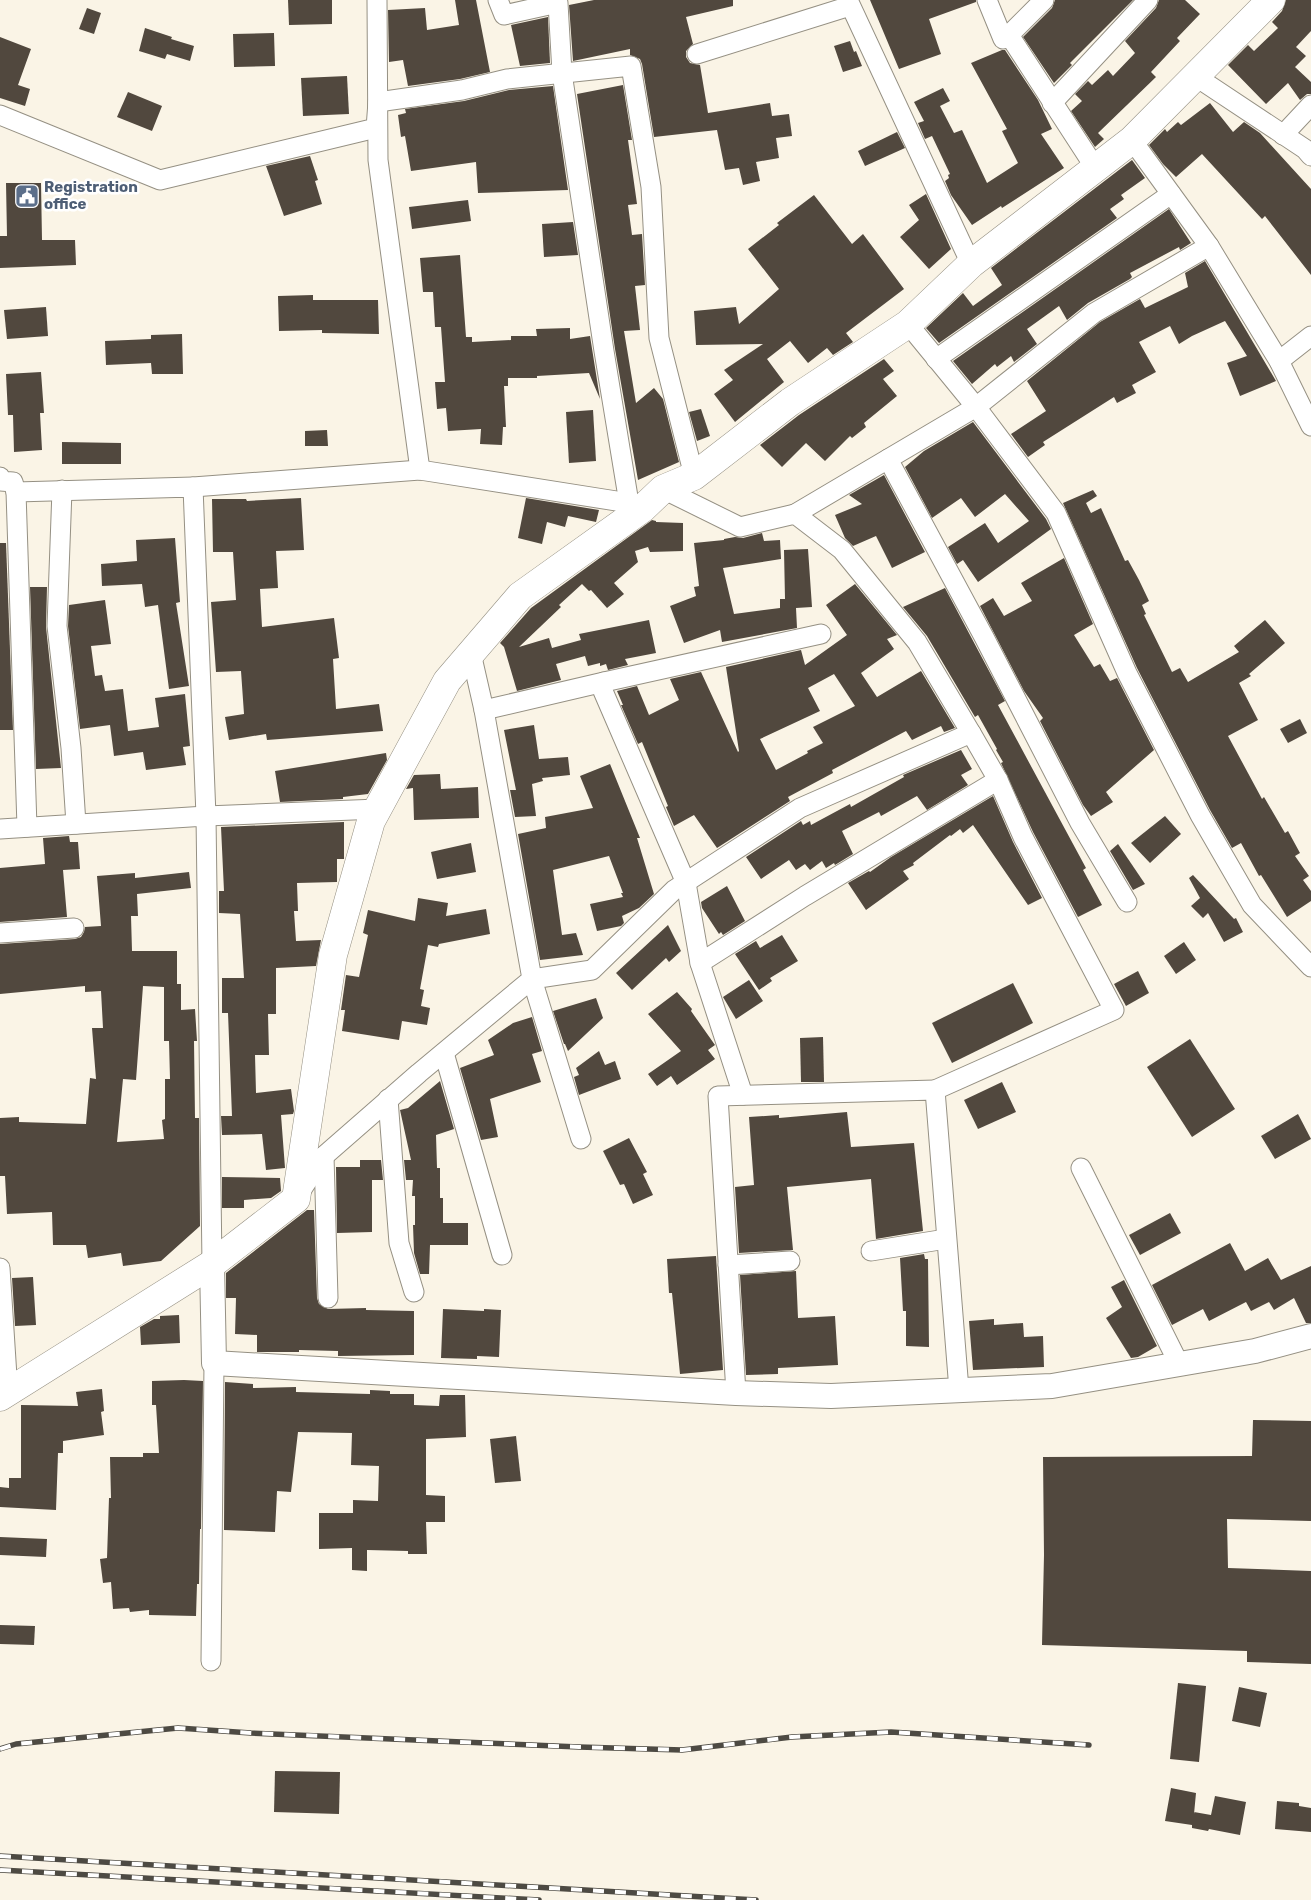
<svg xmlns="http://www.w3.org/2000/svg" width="1311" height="1900" viewBox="0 0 1311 1900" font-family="Rubik,sans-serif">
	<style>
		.building { fill: #51483e; fill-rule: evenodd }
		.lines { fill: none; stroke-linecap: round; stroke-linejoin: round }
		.minor-casing { stroke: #959083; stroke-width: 21 }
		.tertiary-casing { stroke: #959083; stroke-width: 26 }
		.secondary-casing { stroke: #959083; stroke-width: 29 }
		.minor { stroke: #fff; stroke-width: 19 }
		.tertiary { stroke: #fff; stroke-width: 24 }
		.secondary { stroke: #fff; stroke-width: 28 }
		.rail-casing { stroke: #4d4a43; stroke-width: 5.5 }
		.rail { stroke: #fff; stroke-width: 4; stroke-dasharray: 11; stroke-linecap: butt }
		.labels { text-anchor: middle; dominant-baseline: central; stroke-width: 5; stroke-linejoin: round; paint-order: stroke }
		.service-label { font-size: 15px; font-weight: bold; fill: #4e5e75; stroke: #fff; text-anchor: start }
	</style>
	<rect width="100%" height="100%" fill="#faf4e6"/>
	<g class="building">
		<path d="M288,0h44v24l-43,1z"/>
		<path d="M455,0h21l14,72 -30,7 -52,7 -5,-26 -14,2 -1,-52 37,-2 2,22 32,-5z"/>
		<path d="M594,0h139v6l-47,11 7,27 -7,7v6l4,6 10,2 8,48 62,-10 2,13 17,-2 3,22 -16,2 3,20 -23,4 4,19 -17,4 -4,-17 -14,2 -8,-40 -63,7 -12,-73 -2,-5 -10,-4v-6l-57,12 -4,-56z"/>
		<path d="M870,0h106v2l-47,17 12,35 -42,15z"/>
		<path d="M1055,0h78l-63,63 2,2 -18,18 -31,-46 29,-29z"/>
		<path d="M1159,0h26l15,14 -23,24 3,3 -29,31 5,5 -58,56 6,6 -9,8 -24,-36 11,-10 -7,-7 13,-13 4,4 16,-15 5,6 22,-23 -10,-12 31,-33z"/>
		<path d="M1286,0h25v31l-15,16 10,9 -11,11 16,15v12h-4l-7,6 -12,-17 -22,21 -38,-39 20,-20 6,6 24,-23 -6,-6 10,-11z"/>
		<path d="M87,8l14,5 -7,21 -15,-5z"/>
		<path d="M548,17l2,46 -30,3 -9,-41z"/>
		<path d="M145,28l27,9 -1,2 23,7 -4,15 -23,-7 -2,5 -26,-8z"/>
		<path d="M274,33l1,33 -41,1 -1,-33z"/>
		<path d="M0,37l31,12 -13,36 12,4 -5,17 -25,-8z"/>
		<path d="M850,41l4,11 2,-1 6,15 -19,6 -9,-26z"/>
		<path d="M1002,50h3l33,50 14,29 -11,5 23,34 -62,40 -1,-2 -29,19 -21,-30 -6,-14 4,-3 -1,-3 2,-1 -18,-38 -7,3 -7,-16 6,-2 -10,-19 29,-14 7,13 -10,5 14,27 8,-3 25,53 31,-20 -16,-32 5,-2 -36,-66z"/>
		<path d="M347,76l2,38 -46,2 -2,-38z"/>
		<path d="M623,85l9,55h-4l9,64 -9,1 4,30 10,-1 3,51 -10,1 5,44 -16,1 12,72 18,-15 9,11 16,63 -41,18 -23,-131 -38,-255z"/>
		<path d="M553,86l15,104 -90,3 -2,-31 -65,9 -6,-35 -4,1 -3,-22 8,-2 -1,-4 59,-8 45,-11z"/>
		<path d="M128,92l34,14 -10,25 -35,-14z"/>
		<path d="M1210,103l23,29 11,-10 16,11 51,56v86l-46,-59 -3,3 -60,-65 -26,23 -13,-13 -14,-19 16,-16 2,3 11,-10 3,3z"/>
		<path d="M897,132l8,16 -40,18 -7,-15z"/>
		<path d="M310,156l8,24 -3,1 7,23 -38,12 -18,-50z"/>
		<path d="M1132,160l13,18 -24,17 3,4 -14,10 7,9 -178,125 -13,-15 37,-35 10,13 29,-21 -11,-17z"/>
		<path d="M6,183h35l1,57h33l1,25 -76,3v-32h7z"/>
		<path d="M926,194l25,55 -22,20 -29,-32 19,-17 -10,-15z"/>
		<path d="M814,195l38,49 11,-10 41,55 -58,44 7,9 -20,13 -6,-7 -19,15 -18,-22 -23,18 17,23 -49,40 -21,-28 19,-14 -9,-10 39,-26 -67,1 -2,-34 42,-4 3,17 40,-35 -31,-40 31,-24 -2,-2z"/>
		<path d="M468,200l3,21 -59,8 -3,-22z"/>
		<path d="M1169,209l22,34 -11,7 -1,-3 -49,26 2,4 -2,2 -42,24 -21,17 -8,-14 -32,23 10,15 -23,18 -3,-6 -14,11 -2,-3 -23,20 -19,-23z"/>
		<path d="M573,222l5,33 -34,2 -2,-33z"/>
		<path d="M460,255l6,82h6v5l39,-2v-4h26l-1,-7 34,-1v11l20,-3 10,63 -11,-26 -52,3v2h-29v8h-4l2,41h-3l-1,18 -22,-1 1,-15 -33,2 -2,-23 -9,1 -2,-27h10l-4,-55h-6l-2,-35h-10l-3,-34z"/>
		<path d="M1205,261l71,120 -36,15 -13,-33 20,-7 -22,-35 -33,15 -13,8 -9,-18 -31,16 17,30 -24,13 4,8 -19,10 -3,-6 -71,45 2,3 -17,12 -17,-23 35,-23 -19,-30 73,-59 40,-23 5,9 43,-21 -3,-14z"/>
		<path d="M313,295v5h65l1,34 -57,-1v-3l-43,1 -1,-35z"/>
		<path d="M46,307l2,29 -41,3 -3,-29z"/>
		<path d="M182,334l1,40h-31l-1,-11 -45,2 -1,-24 46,-2v-4z"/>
		<path d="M884,359l10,12 -11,8 14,17 -33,27 2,4 -14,11 -2,-2 -25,25 -19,-18 -24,24 -22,-22 39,-30z"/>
		<path d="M41,372l3,41h-4l2,37 -28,2 -1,-37h-5l-2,-41z"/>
		<path d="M701,409l9,27 -13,5 -8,-29z"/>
		<path d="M593,410l3,51 -27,2 -3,-51z"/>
		<path d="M973,422l73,97 5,10 -73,53 -15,-22 -6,4 -9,-17 37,-24 13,20 31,-22 -24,-27 -30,23 -14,-19 -29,20 -27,-51 19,-16z"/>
		<path d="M327,430l1,16h-23v-15z"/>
		<path d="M62,442l59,1v21h-59z"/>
		<path d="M884,475l41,77 -33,16 -16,-32 -23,10 -8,-8 -10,-23 27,-11 -13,-9z"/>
		<path d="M1093,490l4,6 -11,7 5,10 10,-5 24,53 3,-1 11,20 10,21 -7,4 4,9 -2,1 28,57 8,-4 8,14 51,-30 -5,-6 31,-26 20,23 -36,31 2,2 -12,7 19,37 -30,16 34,63 2,-2 21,36 3,-2 12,22 -5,3 14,20 -6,4 8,11v10l-24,16 -26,-42 -2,1 -18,-33 -9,5 -22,-38 -73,-142 -74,-165z"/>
		<path d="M301,498l3,52 -28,1 2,37 -18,1 2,38 72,-9 5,40 -6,1 3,50 43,-5 4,27 -116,9 -1,-6 -37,6 -4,-23 19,-3 -3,-43 -25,1 -5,-70 25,-2 -3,-48h-20l-1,-53h34l1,2z"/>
		<path d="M526,498l73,12 -3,12 -28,-6 -3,11 -18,-5 -5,22 -24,-6z"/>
		<path d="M652,520l4,1v1l27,1v28l-33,1 -2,-5 -13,4 3,11 -24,21 10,11 -17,14 -16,-18 -2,1 -7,-7 -23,21 2,2 -42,40 30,-9 3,10 29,-8 -2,-6 70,-14 7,33 -31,6 3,6 -20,5 -2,-6 -6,2v-3l-12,3 -3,-10 -29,8 5,16 -44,11 -13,-44 -4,-4 31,-35z"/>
		<path d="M762,533l2,8 16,-1 1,19 -58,9 11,46 46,-6v-9h5l-1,-49 24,-1 4,58 -16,1 1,20 -75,14 -2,-12 -36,13 -14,-37 26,-10 -2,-9 5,-1 -5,-43 30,-3v-1l11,-2 8,1z"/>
		<path d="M175,538l5,64 -4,1 13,83 -20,3 -11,-84 -13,2 -3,-23 -40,2 -1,-22 36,-3 -1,-21z"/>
		<path d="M0,543h6l7,187h-13z"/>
		<path d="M1064,558l29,66 -19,11 20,32 6,-3 10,17 7,-3 37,72 -48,42 7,10 -22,14 -8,-11 -43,-84 3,-3 -19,-27 -44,-85 13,-8 11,18 28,-15 -11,-18z"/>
		<path d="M855,584l42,51 -10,4 7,10 -33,24 16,24 44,-26 34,57 -11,4 -3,-6 -29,14 -6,-9 -74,39 1,3 -45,24 2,4 -73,47 -23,-33 -20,11 -8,-19 2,-1 -26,-64 -4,2 -17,-39h2l-6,-14 20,-5 12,29 30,-15 -9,-21 31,-7 37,80 1,-1 -13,-84 75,-17 4,15 42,-30 -21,-30zM834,674l21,32 -42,21 10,16 -16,8 1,2 -32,17 -16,-31 60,-28 -12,-23z"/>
		<path d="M30,587h17l-1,40 15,141 -25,1z"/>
		<path d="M945,588l60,113 -7,4 88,163 -3,2 19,35 -24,12 -45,-85 -32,-69 2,-1 -7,-12 1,-1 -19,-34 -3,2 -48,-81 -24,-29z"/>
		<path d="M105,600l6,44 -20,2 4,30 7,-1 3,16 18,-2 5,42 31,-4 -4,-29 30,-4 5,52 -7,1 3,18 -40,5 -3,-18 -29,4 -4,-31 -30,4 -12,-103 1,-21z"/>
		<path d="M1300,719l7,14 -19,10 -8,-14z"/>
		<path d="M534,725l5,34 29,-2 2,18 -28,3 1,3 -11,3 4,32 -21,1 -5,-27h6l-12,-60z"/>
		<path d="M961,750l11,19 -11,6 7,10 -41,25 -10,-14 -36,20 -2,-4 -37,19 11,23 -18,11 -1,-2 -8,5 -4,-7 -12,9 -5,-6 -9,6 -7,-10 -28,19 -15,-22 55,-36 2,4 7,-4 1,4 39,-21 1,3 53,-30 -1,-2z"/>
		<path d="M386,753l1,7 -19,34 -25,3v2l-63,3 -5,-31z"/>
		<path d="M610,764l30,74h-3l17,56 -15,14 -17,8 2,7 -3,3 -24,5 -7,-27 33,-7 -2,-4h2l-14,-37 -56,14 9,65 14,-2 7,22 -43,5 -22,-126 28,-6 -1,-11 48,-9 -13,-32z"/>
		<path d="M440,774l1,15 37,-2 1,31 -65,2 -1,-32 -7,1 8,-14z"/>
		<path d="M993,796l20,46 29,56 -14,7 -55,-80 -10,8 -3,-4 -9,7 -1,-1 -37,28 1,2 -11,6 6,8 -43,31 -18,-27 21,-12 1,1 21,-15z"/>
		<path d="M1165,816l16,18 -31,29 -19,-20z"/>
		<path d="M344,822v37h-7v23l-40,1 1,28h-4l2,30 25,-1 -5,26 -40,2v46h-8l1,41h-14l1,38 35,-4 3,22 -1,3 -12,1 4,53 -19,2 -4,-36 -40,1 -1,-19h11l-4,-103h-6v-35h22l-4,-64 -21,-1v-22h5l-3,-64z"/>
		<path d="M69,836l1,6h8l2,27 -17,1 4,47 -67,5v-54l45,-4 -2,-26z"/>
		<path d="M471,843l5,29 -39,7 -6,-27z"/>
		<path d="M1118,844l27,40 -12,6 -23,-39z"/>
		<path d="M189,872l2,16 -54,6 1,22h-7l1,35h45v33h4v26l14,-1 2,32h-3l1,77h4l1,108 -39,35 -38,5 -2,-13 -33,5 -2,-13h-33l-1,-33 -45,2 -2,-38h-5v-58l19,-1v5l67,2 4,-46 6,1 -4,-51h11l-2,-37 -16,1v-6l-85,8v-50l75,-5 6,-2 3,-5 1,-5 16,-1 -4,-50 38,-3v5zM143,986l21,1v54h5l1,38h-5v40l-3,1 2,19 -47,3 6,-63 13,1z"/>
		<path d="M1193,875l41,44 2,-1 7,14 -19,10 -16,-29 -5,5 -12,-12 9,-8 -11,-20z"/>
		<path d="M727,886l18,35 -22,14 -2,-3 -2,2 -17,-26 -1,-6z"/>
		<path d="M418,898l30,5 -2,13 40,-7 4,25 -51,10 -1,3 -10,-2 -8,44 4,1 -3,16 9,2 -3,17 -25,-4 -3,19 -57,-9 3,-21h-4l5,-35 13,2 9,-42 -5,-2 5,-23 47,11z"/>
		<path d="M668,925l13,26 -12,11 -3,-4 -34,32 -16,-17z"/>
		<path d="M782,935l16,26 -28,17 2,3 -13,9 -24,-36 21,-13 4,7z"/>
		<path d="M1184,942l12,18 -20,14 -12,-18z"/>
		<path d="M1138,971l11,22 -23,13 -12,-22z"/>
		<path d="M749,980l14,21 -27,18 -13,-22z"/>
		<path d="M1013,983l20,40 -81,40 -20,-40z"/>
		<path d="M677,992l15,17 -1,2 24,34 -7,5 7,9 -38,26 -6,-9 -14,10 -9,-12 33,-23 -33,-37z"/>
		<path d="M596,998l7,20 -35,33 -3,-7h-1l-11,-33z"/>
		<path d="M532,1017l10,34 -10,3 9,28 -51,17 8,38 -17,3 -21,-72 34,-13 -6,-15 25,-17z"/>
		<path d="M823,1037l1,45h-23l-1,-44z"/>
		<path d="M1190,1039l45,70 -43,28 -45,-70z"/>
		<path d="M599,1051l6,14 10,-4 6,18 -42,16 -5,-18 5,-2 -3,-7z"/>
		<path d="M440,1081l14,48 -18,6 1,33h3v30h3v25h25v22h-38l-1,29h-9l-6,-21 -1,-28h2v-29h-3l1,-16h-7l-2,-20h7l-11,-50 8,-2z"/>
		<path d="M1002,1082l14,30 -38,17 -14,-29z"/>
		<path d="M847,1112l4,35 63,-4 9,88 -47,8 -5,-60 -84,8 6,63 -54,3 -4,-66 19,-2 -5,-68 30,-2v3z"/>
		<path d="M1298,1114l13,25 -36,20 -14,-23z"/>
		<path d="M629,1138l18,34 -4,2 10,21 -20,9 -9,-20 -4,1 -17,-34z"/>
		<path d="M360,1160h21l2,20h-11v52l-35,1 -1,-66h24z"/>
		<path d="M222,1177l58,1 1,13 -10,7 -27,2v8h-22z"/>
		<path d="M307,1210h7l3,88 2,6 9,5 38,-1v2l48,1v44l-76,1v-5l-39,-1v2h-42v-17l-22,-1 1,-36h-10v-25z"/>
		<path d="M1170,1213l11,20 -41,22 -11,-20z"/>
		<path d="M1230,1243l15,28 23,-13 13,22 30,-14v57h-5l-12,-25 -20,12 -5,-8 -18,9 -5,-9 -37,19 -6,-12 -31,16 -20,-40z"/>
		<path d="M924,1254l1,5h3l1,88 -23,-1v-35h-3l-3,-53z"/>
		<path d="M716,1256l7,114 -43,4 -8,-81h-3l-2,-34z"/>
		<path d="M796,1271l2,47 37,-2 3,49 -60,3v6l-32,1 -6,-100z"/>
		<path d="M33,1277l3,48 -21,1 -3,-48z"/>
		<path d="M1124,1280l33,66 -19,11 -7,1 -25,-40 16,-11 -11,-20z"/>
		<path d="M443,1309l41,2v-2l17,1 -2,47 -22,-1v3l-36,-1z"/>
		<path d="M179,1315l1,28 -39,2 -1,-18 14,-8h6v-3z"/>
		<path d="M994,1319v6l29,-2 1,14 19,-1 1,31 -71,3 -4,-49z"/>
		<path d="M184,1380l19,1 -2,148h-1l-1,55h-2l-1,32 -47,-1v-5l-19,2 -1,-4 -16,1 -2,-27 -8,1 -3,-24 7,-1 2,-60h2l-1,-41h33v-4h16l-3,-48h-4v-24z"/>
		<path d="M225,1382l28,2v4l43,-1v5l74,2v-4l20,1v3h24v11l25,1 1,-11h25l1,42 -40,2v56l19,1v26h-19l1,32h-19v-3l-41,-1v21l-15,-1v-22l-33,1v-36h34v-13l25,1 1,-35 -28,-1 1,-32 -54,-1 -7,60 -14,-1 -2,41 -51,-2z"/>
		<path d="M102,1389l2,22 -3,1 3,23 -41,6v12h-5l-2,57 -56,-3v-20l9,1v-10h12v-73l57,1 -2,-14z"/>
		<path d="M1253,1420l58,1v100l-84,-2 1,49 83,3v93l-64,-2v-11l-205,-6 2,-90 -1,-98 209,-1z"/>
		<path d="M516,1436l5,45 -26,2 -5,-44z"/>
		<path d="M0,1537l47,2 -1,18 -46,-2z"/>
		<path d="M0,1625l35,1 -1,19 -34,-1z"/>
		<path d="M1178,1683l28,3 -7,76 -29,-3z"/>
		<path d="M1239,1687l28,6 -7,34 -28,-6z"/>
		<path d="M275,1771l65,1 -1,42 -65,-2z"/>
		<path d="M1171,1788l25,5 -2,21v-2l17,3 4,-19 31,6 -6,33 -31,-6 -1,2 -16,-3v-3l-27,-4z"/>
		<path d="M1277,1801l22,2v3l12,2v24l-36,-3z"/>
	</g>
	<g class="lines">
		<g class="minor-casing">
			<g id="minor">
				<path d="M377,0l1,160 42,310"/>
				<path d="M498,0l6,15 54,-12 4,70 42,278 25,152"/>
				<path d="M848,0l123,264"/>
				<path d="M987,0l16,39 6,-4 87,134"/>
				<path d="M1009,35l35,-35"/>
				<path d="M697,54l153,-48"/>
				<path d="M1195,76l110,73 6,7"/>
				<path d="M1052,103l96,-103"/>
				<path d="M0,115l160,65 216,-52 2,-26 84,-12 45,-11 124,-13 20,121 8,151 35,138"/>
				<path d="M1283,135l28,-30"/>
				<path d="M1209,246l70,115 32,65"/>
				<path d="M908,324l68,83 80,106 71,160 73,142 52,90 59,62"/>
				<path d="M936,359l235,-165"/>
				<path d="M1279,361l32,-25"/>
				<path d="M888,459l96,178 96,186 47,79"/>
				<path d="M0,477v4l13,1 3,10"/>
				<path d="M193,487l227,-17 209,33 12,4"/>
				<path d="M62,490l-5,136 14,122 5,76"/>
				<path d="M795,514l181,-107 118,-94 115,-67 -77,-106"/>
				<path d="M604,682l-1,9 83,192 14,80 43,132"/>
				<path d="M484,710l120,-28 217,-48"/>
				<path d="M27,827l-11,-335 177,-5 13,329 172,-7"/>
				<path d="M0,829l206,-13 6,448"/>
				<path d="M0,933l74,-5"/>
				<path d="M700,963l105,-67 193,-116"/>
				<path d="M444,1053l58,202"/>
				<path d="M935,1090l179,-80 -91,-173 -25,-57 -27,-47"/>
				<path d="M388,1099l11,144 15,49"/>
				<path d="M581,1139l-49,-160 60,-9 82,-80 126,-82 171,-75 -54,-91 -75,-92 -47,-36 -55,13 -77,-38"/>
				<path d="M324,1156l4,142"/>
				<path d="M1081,1168l98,196"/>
				<path d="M300,1192l24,-36 95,-83 113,-94 -48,-269 -13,-57"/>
				<path d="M871,1251l75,-12"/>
				<path d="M728,1265l62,-4"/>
				<path d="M0,1268l8,124"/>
				<path d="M736,1393l-18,-297 217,-6 24,300"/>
				<path d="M211,1661l3,-298"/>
			</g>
		</g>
		<g class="tertiary-casing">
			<path id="tertiary" d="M212,1264l2,99 522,30 95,3 221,-10 203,-35 56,-15"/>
		</g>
		<g class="secondary-casing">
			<path id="secondary" d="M0,1397l212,-133 84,-65 37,-244 38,-134 76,-140 73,-85 123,-88 20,-19 31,-13 96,-74 118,-78 63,-60 161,-124 139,-140"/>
		</g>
		<use href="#minor" class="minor"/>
		<use href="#tertiary" class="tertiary"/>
		<use href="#secondary" class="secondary"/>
		<g class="rail-casing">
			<g id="rail">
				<path d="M0,1749l16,-5 162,-16 73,5 328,14 103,3 110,-13 99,-5 198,13"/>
				<path d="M0,1856l756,44"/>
				<path d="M0,1870l539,30"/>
			</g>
		</g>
		<use href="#rail" class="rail"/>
	</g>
	<defs>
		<g id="civic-square" transform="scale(1.25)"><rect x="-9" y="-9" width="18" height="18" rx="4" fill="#5c6f8a" stroke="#fff"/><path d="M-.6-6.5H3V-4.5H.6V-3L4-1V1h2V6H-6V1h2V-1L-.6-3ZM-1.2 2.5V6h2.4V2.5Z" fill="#fff"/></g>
	</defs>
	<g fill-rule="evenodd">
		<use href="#civic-square" x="27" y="196"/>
	</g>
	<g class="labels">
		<g class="service-label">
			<text x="44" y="187">Registration<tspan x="44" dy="17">office</tspan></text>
		</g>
	</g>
</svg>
